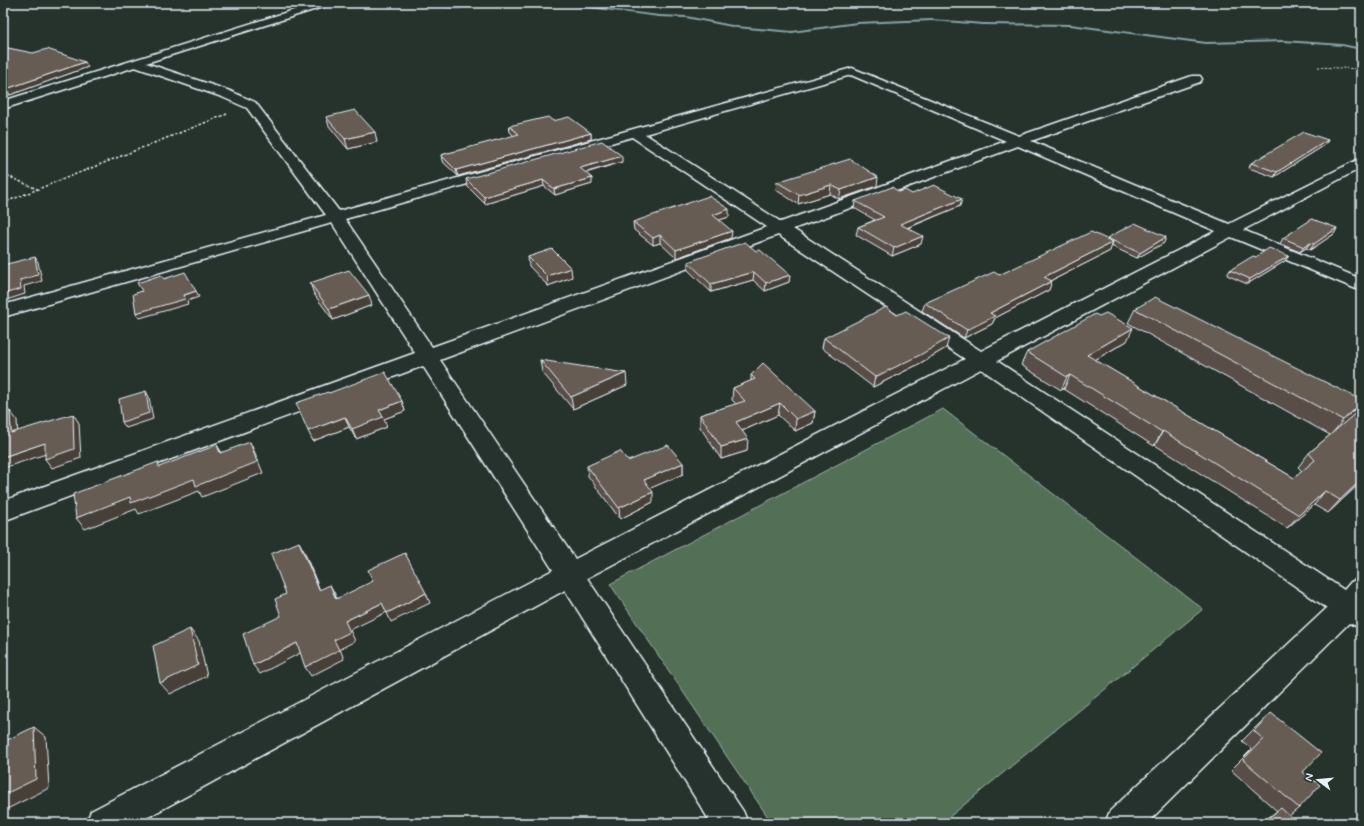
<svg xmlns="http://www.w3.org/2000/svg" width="1364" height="826" viewBox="0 0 1364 826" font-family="Mynerve,sans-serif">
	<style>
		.green { fill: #526f57; stroke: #9db0a8 }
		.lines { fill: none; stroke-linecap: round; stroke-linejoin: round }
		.stream { fill: #89a3a5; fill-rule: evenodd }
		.street-casing { stroke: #e8f1f8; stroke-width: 3 }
		.path-far1 { stroke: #e8f1f8; stroke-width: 1; stroke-dasharray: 2 1.5; stroke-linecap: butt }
		.path { stroke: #e8f1f8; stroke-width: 1.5; stroke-dasharray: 2.5 2; stroke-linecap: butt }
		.street { fill: #26332d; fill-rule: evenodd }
		.wall { fill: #584e47; stroke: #e8f1f8 }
		.shaded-wall { fill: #474039; stroke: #e8f1f8 }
		.building { fill: #665b52; stroke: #e8f1f8 }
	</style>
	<rect width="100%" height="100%" fill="#26332d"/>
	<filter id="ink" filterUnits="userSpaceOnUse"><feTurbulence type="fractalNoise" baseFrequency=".025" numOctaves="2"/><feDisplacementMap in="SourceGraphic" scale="8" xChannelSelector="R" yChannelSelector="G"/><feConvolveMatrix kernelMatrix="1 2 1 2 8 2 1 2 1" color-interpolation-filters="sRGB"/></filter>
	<g filter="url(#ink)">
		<path class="green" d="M943,409l260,200 -261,214h-170l-162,-239z"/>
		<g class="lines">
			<g class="stream">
				<path d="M418,3h9l29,4 57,-4 -57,6z"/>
				<path d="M551,3h9l99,12 27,1 51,10 55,5 65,-9 75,-3 51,4 87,1 136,18 78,-2 58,4 19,4v2l-19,-4 -58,-4 -78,2 -136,-18 -87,-1 -51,-4 -75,3 -65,9 -55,-5 -51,-10 -27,-1z"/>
			</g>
			<g class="street-casing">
				<path id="street" d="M316,3h15l-2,2 -183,58 84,28 25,11 84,109 513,-143 167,68 173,-60h8l2,3 -2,3 -169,59 198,83 132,-66v10l-118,62 118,49v12l-130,-54 -234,124 347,229 7,-8 10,-4v50l-12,-5 -202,200h-42l5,-12 217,-203 -346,-239 -394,209 156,233 5,12h-37l-146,-233 -428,233h-51l5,-12 462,-241 -130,-204 -420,155v-20l412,-148 -83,-130 -329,94v-12l323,-90 -79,-107 -25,-11 -87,-30 -132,42v-8zM851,75l155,66 -225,81 -136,-88zM632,137l135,90 -335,120 -87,-128zM1018,146l198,85 -235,120 -188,-122zM778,235l187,124 -390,200 -135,-199z"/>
			</g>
			<path class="path-far1" d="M1318,67l43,2"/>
			<g class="path">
				<path d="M3,174l34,15"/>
				<path d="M3,203l224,-89"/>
			</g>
			<use href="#street" class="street"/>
		</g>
		<g class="wall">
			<path d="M3,47l85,20 -78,28 -7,-2z"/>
			<path d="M326,117l51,25 -29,7 -19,-23z"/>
			<path d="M553,121l38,12v6l-133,37 -16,-15 -1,-6 73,-19 -4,-4 -1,-6z"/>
			<path d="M1328,140l-3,5 -51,32 -25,-9 2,-5z"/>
			<path d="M622,162l-36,11 6,11 -37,11 -11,-9 -59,18 -18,-18 -1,-7z"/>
			<path d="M777,182l100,4 -38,13 -9,-5 -32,10 -22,-14z"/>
			<path d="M899,192l13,2 48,12 -52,22 13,16 -29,12 -36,-21 2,-8 17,-7 -21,-12 1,-7z"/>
			<path d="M729,217l-10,3 12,18 -55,20 -16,-15 -7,2 -19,-15 -1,-8z"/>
			<path d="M1337,228l-3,6 -24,16 -4,-2 -6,4 -20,-8 3,-6z"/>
			<path d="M1107,238l57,5 -27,15 -26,-12 -1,5 -59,30 -2,9 -54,28 -3,6 -28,14 -42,-27 3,-8 74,-28 107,-36z"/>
			<path d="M756,251l34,24 -1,7 -24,9 -12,-11 -42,12 -23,-22v-8z"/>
			<path d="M528,257l44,20 -24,9 -19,-20z"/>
			<path d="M1256,257l29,4 -38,23 -20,-9 3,-5z"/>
			<path d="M310,283l62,22 -39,15 -19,-26z"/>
			<path d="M1135,309l226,91v6l-9,11 9,-4v69l-33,31 -14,-8 -27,23 -132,-83 -1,1 -90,-57 -3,1 -40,-25 6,-13 100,-11 -32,19 199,118 8,-7 -4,-4 11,-14 21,-18 -202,-112z"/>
			<path d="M824,338l122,10 -29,17 -44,22 -51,-39z"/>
			<path d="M540,360l87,25 -54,24 -31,-37z"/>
			<path d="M751,375l64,36 -2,12 -18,8 -17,-16 -36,16 5,20 -26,8 -21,-32v-12l36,-11 -4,-4 1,-12 18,-7z"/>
			<path d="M329,393l73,8 3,10 -21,8 3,8 -31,12 -7,-12 -36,14z"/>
			<path d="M628,461l55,2v11l-33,14 3,14 -33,17 -32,-43 -1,-10z"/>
			<path d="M1271,713l32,59 -4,36 -10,8 8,7h-36l16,-12 -46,-41 21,-21 -10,-8 17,-17z"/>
		</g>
		<g class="shaded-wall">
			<path d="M85,62l3,5 -78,28 -4,-6z"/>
			<path d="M375,132l2,10 -29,7 -3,-10z"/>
			<path d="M591,133v6l-133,37 -2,-6z"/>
			<path d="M1328,140l-3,5 -51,32 3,-5z"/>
			<path d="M622,156v6l-42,12v-6z"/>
			<path d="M878,177l-1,9 -38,13 2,-9z"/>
			<path d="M592,178v6l-37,11 -1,-6z"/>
			<path d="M543,180l1,6 -59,18 -1,-7z"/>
			<path d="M831,185l-1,9 -32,10 1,-9z"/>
			<path d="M962,199l-2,7 -61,25 1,-7z"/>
			<path d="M729,209v8l-16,5v-7z"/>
			<path d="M1337,228l-3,6 -24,16 4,-6z"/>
			<path d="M732,231l-1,7 -55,20v-8z"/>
			<path d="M660,235v8l-7,2v-7z"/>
			<path d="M923,236l-2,8 -29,12 2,-8z"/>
			<path d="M1166,237l-2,6 -27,15 3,-5z"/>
			<path d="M1113,242l-3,9 -69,35 3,-9z"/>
			<path d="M1310,243l-4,5 -6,4 4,-5z"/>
			<path d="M1289,256l-4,5 -38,23 3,-5z"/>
			<path d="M35,257l3,5 4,19 -18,5 1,8 -22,7v-7l17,-14z"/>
			<path d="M571,268l1,9 -24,9 -1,-10z"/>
			<path d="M754,272l-1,8 -42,12v-8z"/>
			<path d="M790,275l-1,7 -24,9 1,-8z"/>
			<path d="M1052,281l-3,9 -54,28 -3,6 -28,14 3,-8 23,-17z"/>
			<path d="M196,291l3,6 -12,4 1,3 -48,14 -4,-5z"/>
			<path d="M369,295l3,10 -39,15 -4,-11z"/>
			<path d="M1133,328l-6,13 -46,27 6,-13z"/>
			<path d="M949,338l-3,10 -29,17 -44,22 2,-10z"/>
			<path d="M626,373l1,12 -54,24 -2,-12z"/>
			<path d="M1070,375l-6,14 -3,1 6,-13z"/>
			<path d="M146,391l3,6 4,22 -27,9 -4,-6z"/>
			<path d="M402,401l3,10 -21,8 3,8 -31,12 -4,-10 27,-19z"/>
			<path d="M780,403l-2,12 -43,19 1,-12z"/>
			<path d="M1361,404v2l-9,11 -21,18 12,-15z"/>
			<path d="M10,411l7,9 1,22 -7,-9z"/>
			<path d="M815,411l-2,12 -18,8 1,-12z"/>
			<path d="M73,414l6,9 2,35 -29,10 -7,-9z"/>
			<path d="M345,417l4,10 -36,14 -5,-10z"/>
			<path d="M1163,431l-8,14 -1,1 8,-14z"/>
			<path d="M748,439l-1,12 -26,8v-12z"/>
			<path d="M250,442l5,11 8,20 -61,24 -3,-6 -60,23 -3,-5 -51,20 -9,-11z"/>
			<path d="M45,443l7,9 -49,16v-11z"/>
			<path d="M217,445l7,11 -4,-3z"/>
			<path d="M683,463v11l-39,17v-11z"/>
			<path d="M1361,480v2l-33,31 12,-13z"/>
			<path d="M1325,491l-11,14 -27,23 12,-13z"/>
			<path d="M653,492v10l-33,17 -1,-11z"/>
			<path d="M299,542l5,9 20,49 -5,-10z"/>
			<path d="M330,585l5,9 6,15 -5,-10z"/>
			<path d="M426,593l4,10 -39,19 -4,-9z"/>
			<path d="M382,603l5,9 -37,18 5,11 -15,8 4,10 -33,17 -6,-9 29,-27 11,-19z"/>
			<path d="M190,629l9,12 8,35 -37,18 -10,-11z"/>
			<path d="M297,643l5,9 -42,22 -7,-9z"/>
			<path d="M34,727l12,10 3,51 -46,23v-16z"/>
		</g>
		<g class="building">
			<path d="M3,47l30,6 14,-4 38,13 -79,27h-3z"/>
			<path d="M355,110l20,22 -30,7 -19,-22z"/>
			<path d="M548,117l5,4 16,-4 22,16 -135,37 -15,-15 78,-21 -10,-8z"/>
			<path d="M1304,132l24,8 -51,32 -26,-9z"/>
			<path d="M602,141l20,15 -42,12 12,10 -38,11 -11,-9 -59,17 -18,-18z"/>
			<path d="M850,159l28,18 -37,13 -10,-5 -32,10 -22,-13z"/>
			<path d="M934,185l28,14 -62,25 23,12 -29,12 -36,-21 26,-10 -29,-16 37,-14 7,5 6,-2 7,4z"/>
			<path d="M709,196l20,13 -16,6 19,16 -56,19 -16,-15 -7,3 -20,-16z"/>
			<path d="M1312,219l25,9 -23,16 -4,-1 -6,4 -21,-9z"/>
			<path d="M1135,223l31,14 -26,16 -33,-15z"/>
			<path d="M1091,232l22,10 -69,35 8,4 -62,32 5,3 -28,14 -42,-27 69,-31 5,3z"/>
			<path d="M745,242l11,9 4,-1 30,25 -24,8 -12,-11 -43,12 -23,-22z"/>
			<path d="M1269,248l20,8 -39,23 -20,-9 23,-14 3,1z"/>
			<path d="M552,249l19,19 -24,8 -19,-19z"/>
			<path d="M35,257l3,18 -18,5 1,9 -18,5v-29z"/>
			<path d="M349,270l20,25 -40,14 -19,-26z"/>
			<path d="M185,272l11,19 -12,4 1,4 -49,14 -3,-19 9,-3 -5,-8 24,-8 3,4z"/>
			<path d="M1155,297l206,103v4l-18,16 -208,-111z"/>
			<path d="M886,307l11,8 9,-4 43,27 -29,17 -45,22 -51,-39z"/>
			<path d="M1106,313l27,15 -46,27 207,123 21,-18 -6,-7 49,-42 3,2v21l-3,2 3,2v42l-21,20 -15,-9 -26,24 -136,-84 -1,1 -92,-57 -3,2 -40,-25 68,-38 4,2z"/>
			<path d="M540,360l86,13 -55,24z"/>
			<path d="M763,363l52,48 -19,8 -16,-16 -44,19 12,17 -27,8 -21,-32 45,-14 -12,-13 22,-9 -4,-4z"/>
			<path d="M385,372l17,29 -23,9 4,7 -31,12 -7,-12 -37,14 -12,-28 32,-11 1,1z"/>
			<path d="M146,391l3,22 -27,9 -3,-23z"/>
			<path d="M10,411l1,22 62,-19 1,35 -29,10v-16l-42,14v-44z"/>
			<path d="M250,442l7,20 -61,24 -2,-7 -63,24 -1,-6 -54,21 -3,-24 85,-32 1,5 58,-22 3,8z"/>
			<path d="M668,445l15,18 -39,17 9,12 -34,16 -32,-42 33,-15 8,10z"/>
			<path d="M299,542l20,48 11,-5 6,14 37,-18 -5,-11 37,-17 21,40 -39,20 -5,-10 -37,18 5,11 -16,8 5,10 -34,17 -8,-24 -44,22 -10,-31 38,-18 -6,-17 11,-5 -15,-40z"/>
			<path d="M190,629l8,36 -38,18 -7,-37z"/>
			<path d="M1271,713l50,40 -18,19 17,13 -21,23 -56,-48 20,-21 -9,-8z"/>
			<path d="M34,727l2,52 -33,16v-53z"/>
			<path d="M1281,808l16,15h-35z"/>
		</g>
	</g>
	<rect width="1364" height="826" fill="none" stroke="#26332d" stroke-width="16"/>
	<rect x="8" y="8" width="1348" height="810" fill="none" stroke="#e8f1f8" stroke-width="1.5" filter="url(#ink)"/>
	<g transform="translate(1318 780) rotate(286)" stroke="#26332d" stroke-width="3" paint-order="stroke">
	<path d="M0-3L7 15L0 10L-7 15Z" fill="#e8f1f8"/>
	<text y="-6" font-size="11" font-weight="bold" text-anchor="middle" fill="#e8f1f8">N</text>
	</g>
</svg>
